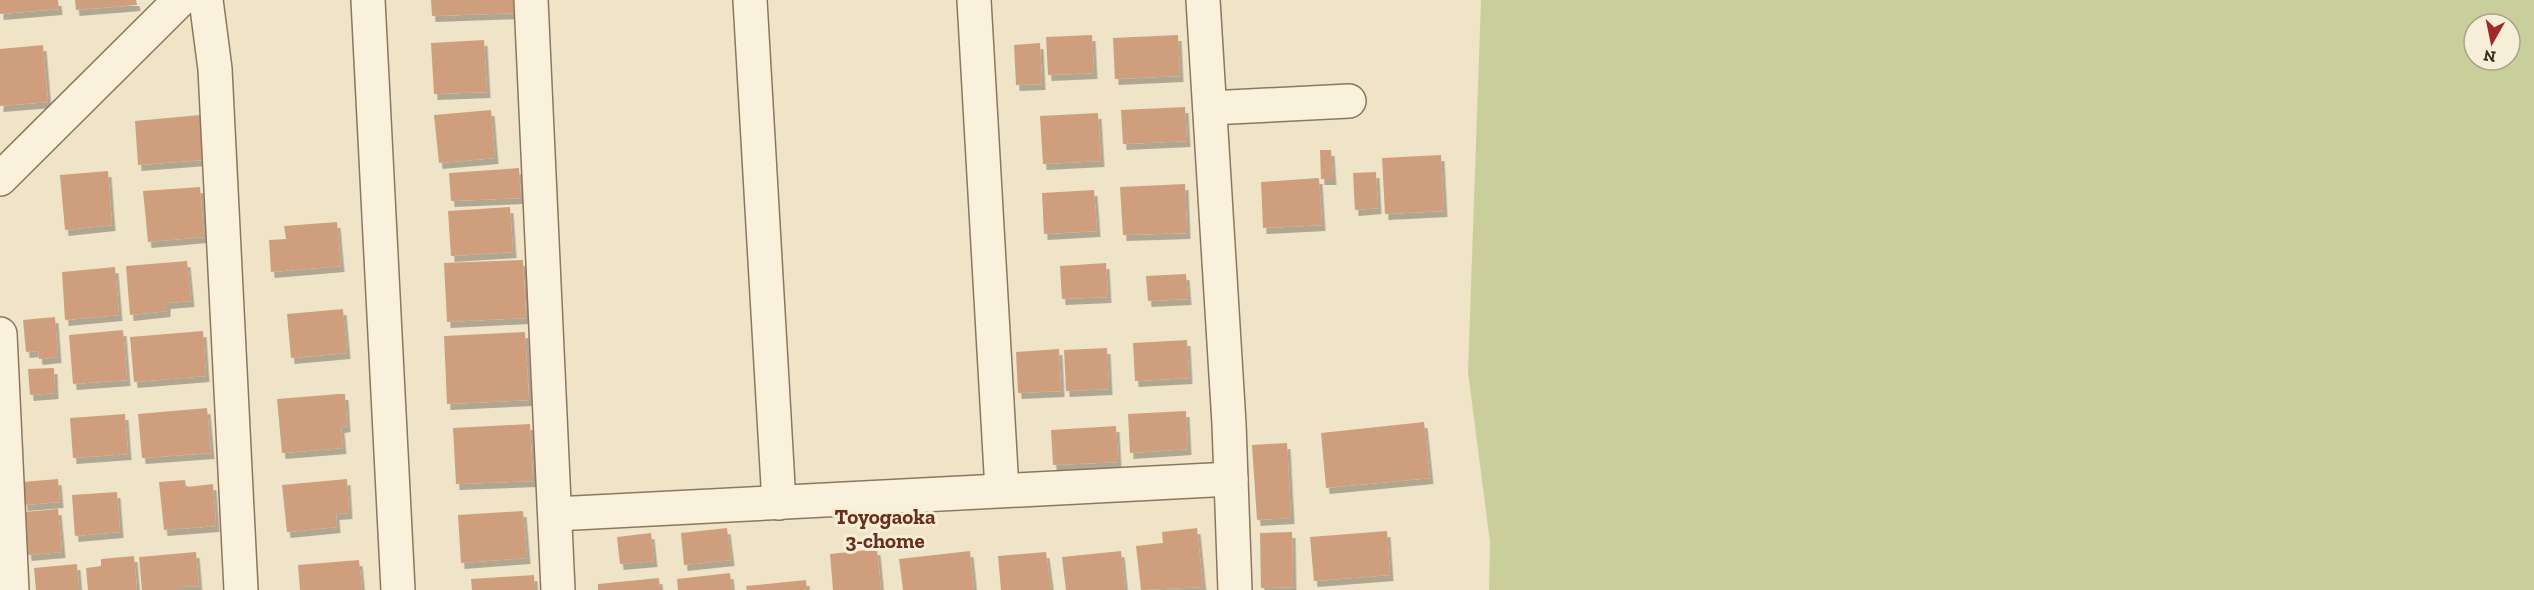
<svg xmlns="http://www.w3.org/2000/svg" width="2534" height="590" viewBox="0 0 2534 590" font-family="'Zilla Slab',serif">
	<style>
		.green { fill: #c9cf9b; fill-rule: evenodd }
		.building { fill: #cf9f7d; filter: url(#shadow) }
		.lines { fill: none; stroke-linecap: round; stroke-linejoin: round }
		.minor-casing { stroke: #8d765c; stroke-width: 36 }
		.minor { stroke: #faf1dc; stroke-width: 33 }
		.labels { text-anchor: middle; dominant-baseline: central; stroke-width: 6; stroke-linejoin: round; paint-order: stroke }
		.neighbourhood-label { font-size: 21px; font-weight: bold; fill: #6b2e1e; stroke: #f7eed8 }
	</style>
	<defs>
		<filter id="shadow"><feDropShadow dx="3.5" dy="6" stdDeviation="0" flood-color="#0004"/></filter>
	</defs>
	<rect width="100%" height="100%" fill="#f0e4c8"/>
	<path class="green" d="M1481,0h1053v590h-1045l1,-48 -22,-170zM2474,24h36v36h-36z"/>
	<g class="building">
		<path d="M0,0h58l1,9 -59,5z"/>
		<path d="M75,0h61l1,5 -61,5z"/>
		<path d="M431,0h89v13l-88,3z"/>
		<path d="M1092,35l2,38 -46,2 -2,-38z"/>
		<path d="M1178,35l2,41 -65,3 -2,-41z"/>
		<path d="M484,40l3,52 -53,2 -3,-51z"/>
		<path d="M1040,43l2,41 -26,1 -2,-40z"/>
		<path d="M43,45l5,57 -48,4v-57z"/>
		<path d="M1185,107l2,34 -64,3 -2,-34z"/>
		<path d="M491,110l4,48 -56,5 -5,-48z"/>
		<path d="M1098,113l3,48 -58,3 -3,-48z"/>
		<path d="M200,115l3,45 -65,5 -3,-44z"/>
		<path d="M1320,150h11l2,29h-12z"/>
		<path d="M1441,155l3,56 -59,3 -3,-56z"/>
		<path d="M519,168l2,30 -70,3 -2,-28z"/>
		<path d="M108,171l4,54 -47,5 -5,-55z"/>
		<path d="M1376,172l2,36 -23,2 -2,-37z"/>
		<path d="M1319,178l3,47 -59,3 -2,-46z"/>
		<path d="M1185,184l2,49 -64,2 -3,-48z"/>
		<path d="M200,187l4,50 -56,5 -5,-51z"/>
		<path d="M1094,190l3,41 -53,3 -2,-41z"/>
		<path d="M510,207l3,45 -62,4 -3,-45z"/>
		<path d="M337,222l4,44 -70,6 -2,-32 17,-1 -2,-13z"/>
		<path d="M523,260l3,58 -79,4 -3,-59z"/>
		<path d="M187,261l4,40 -24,2v8l-37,4 -4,-49z"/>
		<path d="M1106,263l2,34 -46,2 -2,-33z"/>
		<path d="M115,267l4,48 -54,5 -3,-48z"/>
		<path d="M1186,274l2,25 -40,2 -2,-25z"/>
		<path d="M343,309l4,44 -56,5 -4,-44z"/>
		<path d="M55,317l3,40 -19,2 -1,-8 -12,1 -3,-32z"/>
		<path d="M123,330l4,50 -54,4 -4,-49z"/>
		<path d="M203,331l3,45 -72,6 -4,-45z"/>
		<path d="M525,332l4,68 -82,4 -3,-68z"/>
		<path d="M1187,340l2,38 -54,3 -2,-38z"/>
		<path d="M1107,348l2,41 -43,2 -2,-41z"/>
		<path d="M1059,349l2,42 -43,2 -2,-41z"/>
		<path d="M54,368l1,25 -25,2 -2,-26z"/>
		<path d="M339,394h6l2,32 -6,1 2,21 -61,5 -5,-54z"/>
		<path d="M207,408l4,45 -69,5 -4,-44z"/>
		<path d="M1186,411l2,38 -58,4 -2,-39z"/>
		<path d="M125,414l3,40 -55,4 -3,-40z"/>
		<path d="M1424,422l6,56 -104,10 -5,-55z"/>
		<path d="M530,424l3,57 -77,3 -3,-56z"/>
		<path d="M1116,426l2,36 -65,3 -2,-35z"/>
		<path d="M1287,443l4,75 -34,2 -5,-75z"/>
		<path d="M58,479l2,23 -36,3 -2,-23z"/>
		<path d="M347,479l2,34 -13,1 1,13 -50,5 -5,-47z"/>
		<path d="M185,480l1,7 27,-3 3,42 -52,4 -5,-48z"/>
		<path d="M117,492l3,40 -45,4 -3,-41z"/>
		<path d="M58,509l4,43 -34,3 -4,-43z"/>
		<path d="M523,511l4,47 -66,5 -3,-48z"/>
		<path d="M727,528l4,32 -47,5 -3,-32z"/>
		<path d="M1197,528l6,59 -62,3 -5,-44 27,-3 -1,-11z"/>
		<path d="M1387,531l3,44 -76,6 -4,-44z"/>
		<path d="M1292,532l1,55 -32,1 -1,-55z"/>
		<path d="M651,533l3,28 -34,3 -3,-27z"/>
		<path d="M877,549l4,41h-48l-3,-36z"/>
		<path d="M970,551l4,39h-71l-4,-31z"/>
		<path d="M1121,551l4,39h-59l-4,-33z"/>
		<path d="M196,552l3,34 -21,1v3h-36l-3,-33z"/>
		<path d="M1046,552l5,38h-50l-3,-34z"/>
		<path d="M134,556l3,34h-49l-2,-22 15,-2v-7z"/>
		<path d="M359,560l3,30h-62l-2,-25z"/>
		<path d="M77,564l2,26h-43l-2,-22z"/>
		<path d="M730,573l2,17h-54l-1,-11z"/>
		<path d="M534,575l1,15h-63l-1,-11z"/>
		<path d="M659,578l1,12h-62v-6z"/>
		<path d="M806,580l1,10h-60l-1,-4z"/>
	</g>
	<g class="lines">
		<g class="minor-casing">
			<g id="minor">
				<path d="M206,0l9,69 26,521"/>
				<path d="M368,0l30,590"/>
				<path d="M531,0l27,590"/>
				<path d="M750,0l29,503"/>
				<path d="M974,0l28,490"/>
				<path d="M1203,0l26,424 6,166"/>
				<path d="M1210,108l139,-7"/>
				<path d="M0,179l180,-179"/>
				<path d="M0,334l12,256"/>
				<path d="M555,514l676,-35"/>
			</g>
		</g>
		<use href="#minor" class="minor"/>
	</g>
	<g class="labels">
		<g class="neighbourhood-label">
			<text x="885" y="516">Toyogaoka<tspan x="885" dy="24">3-chome</tspan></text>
		</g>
	</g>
	<g transform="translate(2492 42) rotate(189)"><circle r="28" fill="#f7eed8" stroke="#ada18e" stroke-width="1.5"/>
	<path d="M0-4.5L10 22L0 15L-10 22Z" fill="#9e2a2b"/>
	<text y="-9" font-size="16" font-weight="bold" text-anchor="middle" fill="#3d2e20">N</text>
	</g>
</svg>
